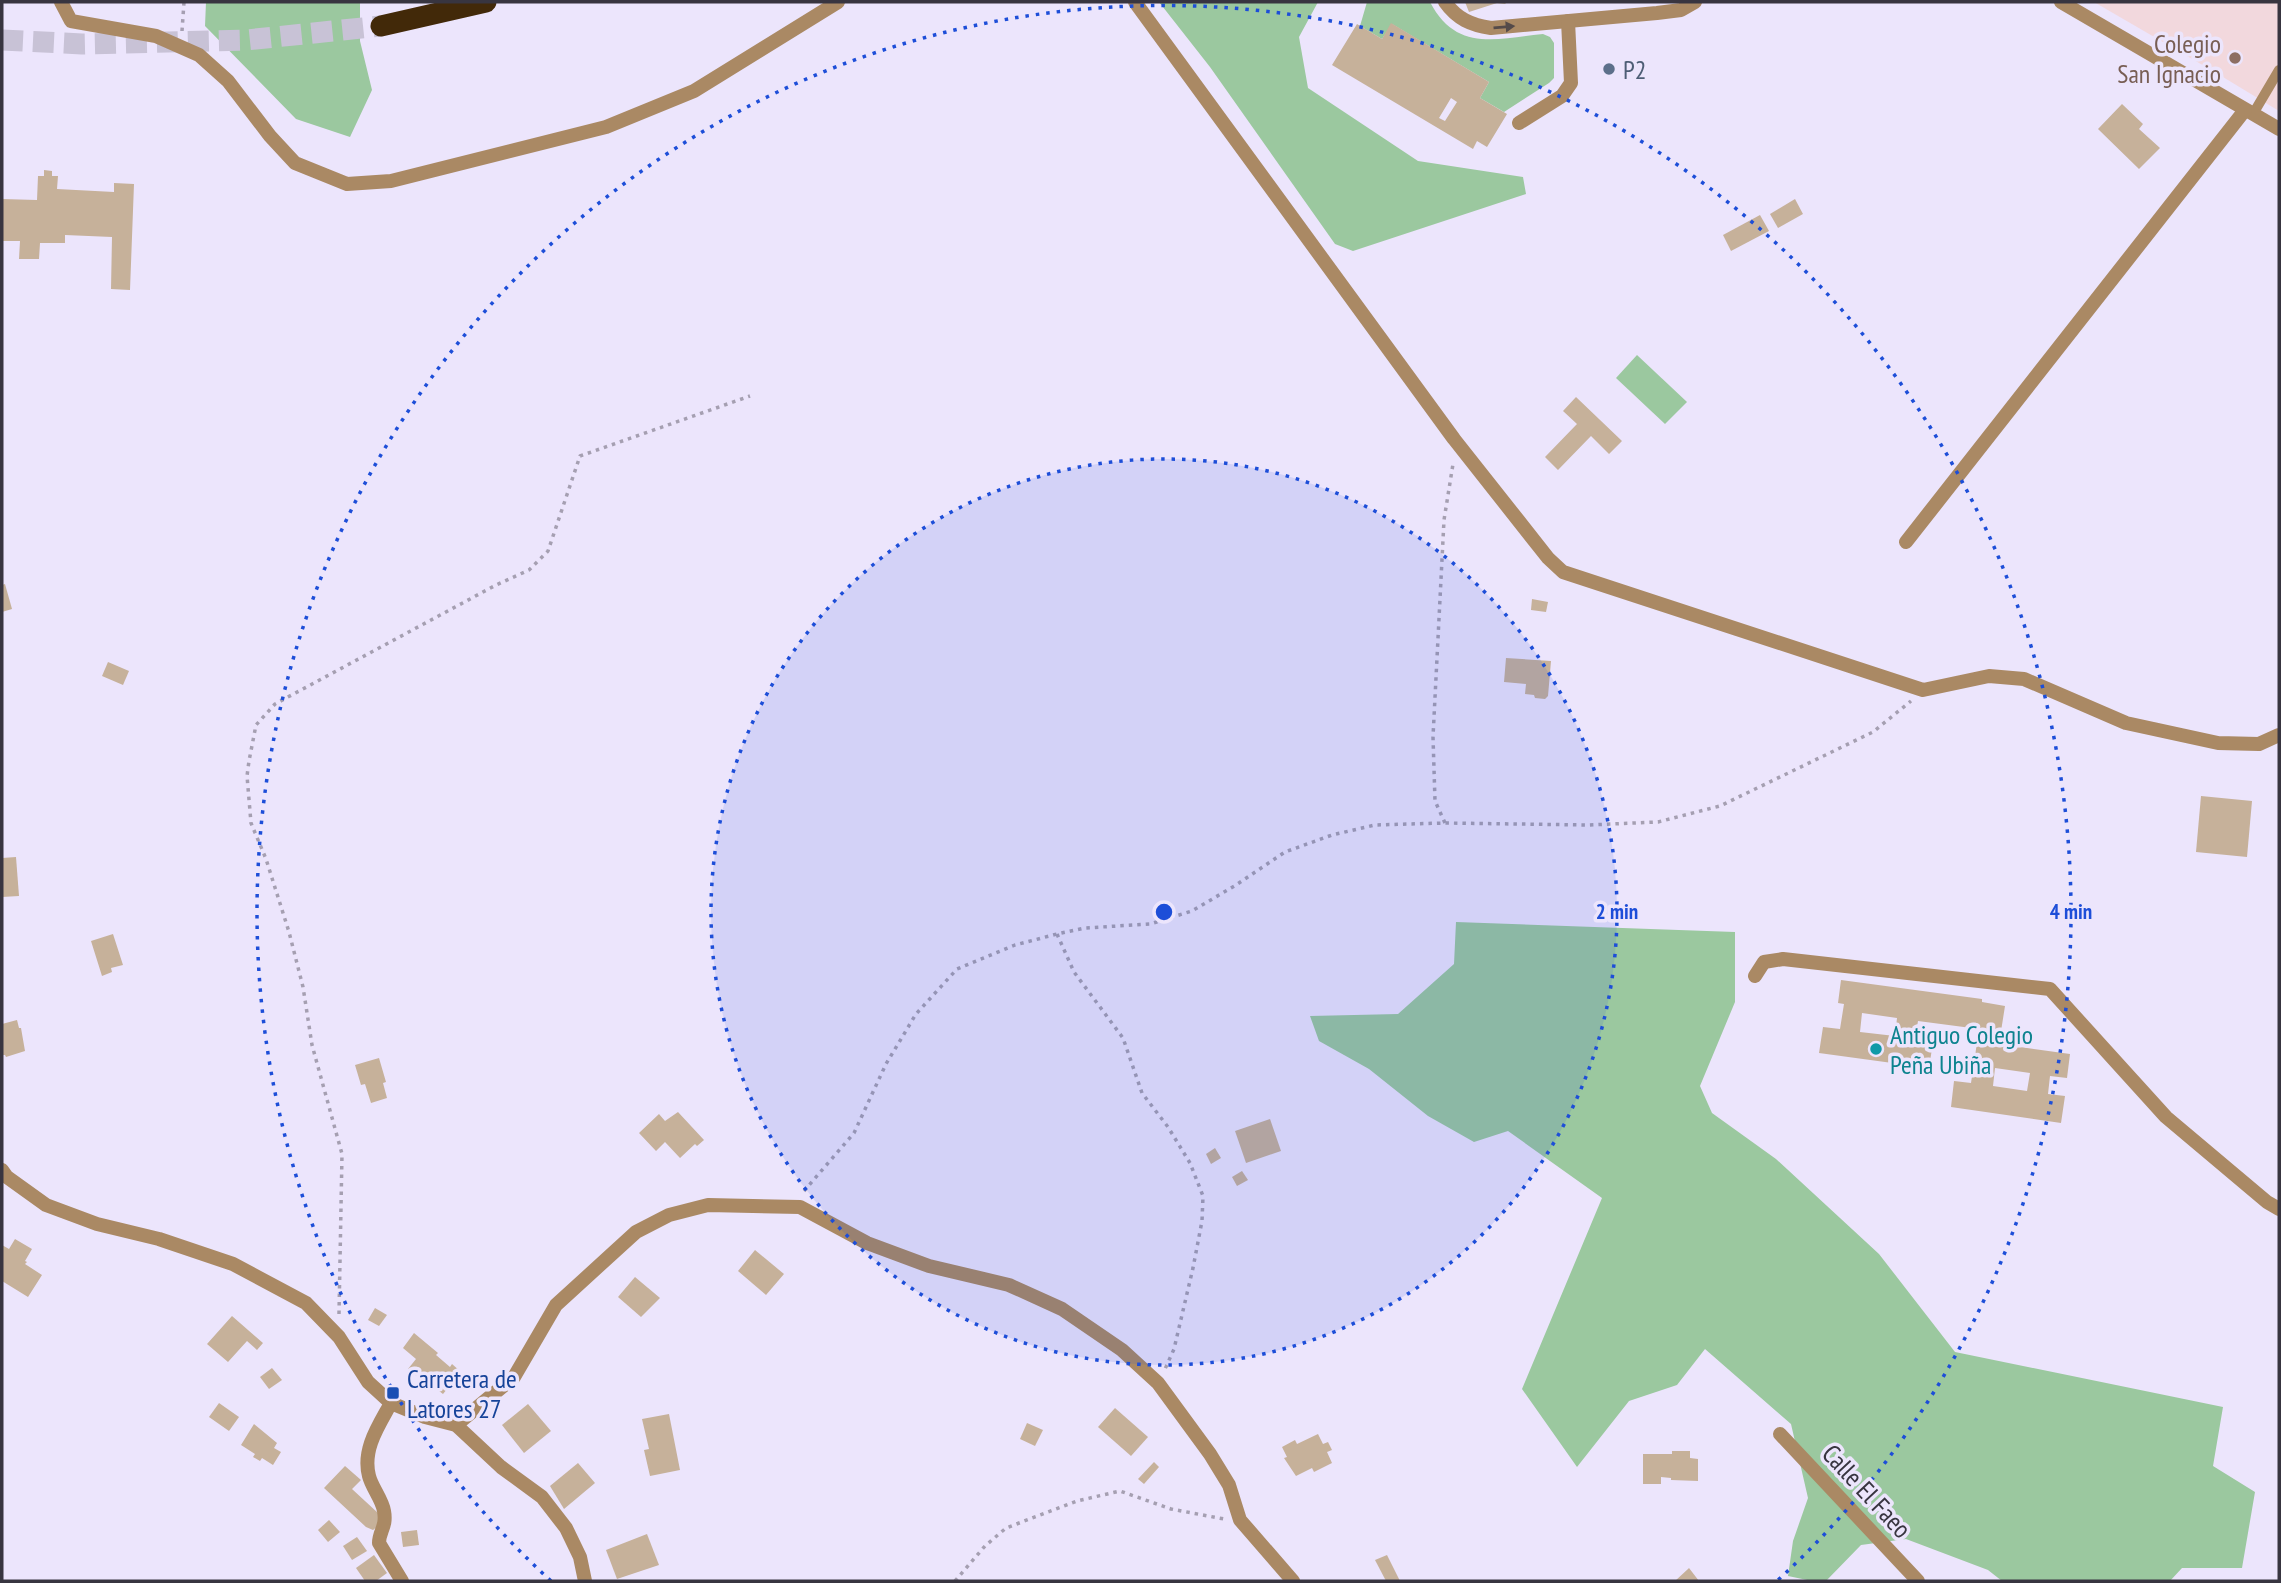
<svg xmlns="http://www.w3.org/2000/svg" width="2281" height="1583" viewBox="0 0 2281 1583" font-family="'PT Sans Narrow',sans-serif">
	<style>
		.education { fill: #f2d8dd }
		.green { fill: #9bc89f }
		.building { fill: #c6b19a; fill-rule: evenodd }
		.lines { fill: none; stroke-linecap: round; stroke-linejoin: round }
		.motorway-tunnel { stroke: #c8c2d6; stroke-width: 21; stroke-dasharray: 21 10; stroke-linecap: butt }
		.path { stroke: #a59fb1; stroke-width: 3.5; stroke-dasharray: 3.5 5; stroke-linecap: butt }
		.service { stroke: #aa8964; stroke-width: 10 }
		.minor { stroke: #aa8964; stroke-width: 14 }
		.motorway { stroke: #422909; stroke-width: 21 }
		.oneway { fill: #544a49 }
		.ring { fill: none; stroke: #1d4ed8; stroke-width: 3.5; stroke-dasharray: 3.5 7 }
		.education-dot { fill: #8d6e63; stroke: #ece5fc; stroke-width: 2.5 }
		.service-dot { fill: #5c6f8a; stroke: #ece5fc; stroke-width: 2.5 }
		.culture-dot { fill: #0f9aa8; stroke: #ece5fc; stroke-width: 2.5 }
		.transit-dot { fill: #1a4fb4; stroke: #ece5fc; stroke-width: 2.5 }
		.labels { text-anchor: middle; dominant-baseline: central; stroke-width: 7; stroke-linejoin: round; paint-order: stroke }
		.education-label { font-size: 26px; fill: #785e54; stroke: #ece5fc; text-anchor: end }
		.service-label { font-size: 26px; fill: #4e5e75; stroke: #ece5fc; text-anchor: start }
		.culture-label { font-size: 26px; fill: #0d838f; stroke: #ece5fc; text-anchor: start }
		.transit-label { font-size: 26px; fill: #164399; stroke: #ece5fc; text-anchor: start }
		.street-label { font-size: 26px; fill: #383540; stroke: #ece5fc }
		.centre { fill: #1d4ed8; stroke: #ece5fc; stroke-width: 3.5 }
		.ring-label { font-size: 21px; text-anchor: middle; font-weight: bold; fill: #1d4ed8; stroke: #ece5fc; stroke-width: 7; stroke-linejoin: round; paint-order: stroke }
	</style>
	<rect width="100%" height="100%" fill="#ece5fc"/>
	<path class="education" d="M2094,2h185v109l-61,-37z"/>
	<g class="green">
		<path d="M206,2h154v39l12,49 -22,47 -54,-18 -91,-93z"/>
		<path d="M1159,2h159l-19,35 9,51 110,73 105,16 3,17 -173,57 -18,-7 -125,-177z"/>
		<path d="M1367,2h63c26,50 66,37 113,32l7,3 4,6v35l-5,5 -45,29 -24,-14 9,-16 -97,-58 -10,15 -22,-13z"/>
		<path d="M1637,355l50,47 -22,22 -49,-46z"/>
		<path d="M1456,922l279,10v70l-35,84 12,27 64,46 103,95 76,98 268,55 -10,59 42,26 -13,76h-60l-12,13h-168l-14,-11 -82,-31 -45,6 -35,36h-14l-24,-5 5,-35 15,-43 -17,-74 -86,-75 -28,36 -48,16 -52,66 -55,-78 80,-191 -94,-67 -34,11 -46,-26 -59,-47 -50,-28 -9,-25 88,-2 56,-50z"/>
	</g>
	<g class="building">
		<path d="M1465,2h42l-2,2 -8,-1 -28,9z"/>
		<path d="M1391,23l98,59 -9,16 27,16 -20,33 -10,-6 -4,8 -141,-84 25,-41 25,15zM1451,98l6,4 -12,19 -6,-3z"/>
		<path d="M2122,104l21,20 -4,5 21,19 -21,21 -41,-40z"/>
		<path d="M44,170l8,1v5h6l-1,13 57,3v-9l20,1 -4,106 -19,-1 1,-52 -47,-2v8h-25l-1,16h-20l1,-18h-18v-42l35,1 1,-24h6z"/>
		<path d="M1795,199l8,15 -25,14 -8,-14z"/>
		<path d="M1760,215l9,16 -38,20 -8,-16z"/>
		<path d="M1576,397l46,44 -13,13 -18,-18 -33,34 -13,-13 32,-33 -14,-13z"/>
		<path d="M5,584l7,25 -10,3v-27z"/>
		<path d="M1532,599l16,3 -2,10 -15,-2z"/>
		<path d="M1506,658l45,3 -3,35 -3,3 -10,-1 -1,-3 -9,-1 1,-10 -22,-2z"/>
		<path d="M108,662l21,9 -6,14 -21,-9z"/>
		<path d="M2201,796l51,5 -5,56 -51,-5z"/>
		<path d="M16,857l3,39 -17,1v-39z"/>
		<path d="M113,934l10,31 -12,3 1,4 -10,4 -11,-35z"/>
		<path d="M1841,980l141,19v3l23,4 -6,38 71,10 -3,24 -17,-2 -2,18 17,2 -4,27 -110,-16 3,-26 17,2 8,-54 -61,-8 -3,18 18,3 -4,26 -110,-15 4,-26 17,2 4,-25 -6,-1zM1862,1013l35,5 -2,18 -35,-4zM1995,1068l35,5 -3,18 -34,-5z"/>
		<path d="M17,1020l2,8h2l4,23 -19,6 -1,-2h-3v-31z"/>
		<path d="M379,1058l7,24 -3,1 4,15 -16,5 -6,-19 -4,1 -6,-20z"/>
		<path d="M678,1112l26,28 -7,6 -2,-2 -15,14 -15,-16 -9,9 -17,-18 20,-19 6,7z"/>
		<path d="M1270,1119l11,32 -35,12 -11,-32z"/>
		<path d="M1215,1148l6,10 -10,6 -5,-10z"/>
		<path d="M1242,1171l6,9 -11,6 -5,-9z"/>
		<path d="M15,1239l17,10 -7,12 2,1 -2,2 17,11 -14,22 -26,-16v-36l7,4z"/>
		<path d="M755,1250l29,24 -18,21 -28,-24z"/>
		<path d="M635,1277l25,21 -19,19 -23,-20z"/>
		<path d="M375,1308l12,7 -8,11 -11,-6z"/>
		<path d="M232,1316l31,27 -6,7 -10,-9 -19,21 -21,-18z"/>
		<path d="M414,1333l24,20 -2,2 14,12 2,-3 9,8 -18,22 -9,-7 -1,2 -25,-20 8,-10 -13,-11z"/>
		<path d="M272,1368l10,12 -13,9 -9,-12z"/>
		<path d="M219,1403l20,14 -10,14 -20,-14z"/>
		<path d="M528,1404l23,27 -27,22 -22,-28z"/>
		<path d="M1115,1408l33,29 -17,19 -33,-29z"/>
		<path d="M669,1414l11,56 -30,6 -6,-26 5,-1 -7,-30z"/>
		<path d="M1027,1423l16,7 -8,16 -15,-7z"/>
		<path d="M254,1424l23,19 -3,5 7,4 -8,13 -11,-7 -2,3 -7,-4 2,-3 -14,-9z"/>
		<path d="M1318,1434l5,10 5,-2 4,8 -5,2 5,11 -18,9 -2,-4 -16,8 -12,-18 3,-1 -5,-10 13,-7 2,4z"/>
		<path d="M1672,1451h18v7l8,1v22l-27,-1v-2l-10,-1v7h-18v-30h29z"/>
		<path d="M1154,1462l5,5 -15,17 -6,-5z"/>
		<path d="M578,1463l17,20 -31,26 -14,-23z"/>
		<path d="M345,1466l16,14 -9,9 26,24v13l-5,4 -7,-3 -42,-39z"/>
		<path d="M329,1520l11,12 -12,10 -10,-12z"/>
		<path d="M417,1530l2,15 -16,2 -2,-15z"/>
		<path d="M647,1534l12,31 -42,14 -11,-29z"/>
		<path d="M357,1537l10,14 -15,9 -9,-14z"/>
		<path d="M374,1555l13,18 -11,8h-11l-9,-13z"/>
		<path d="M1387,1555l13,26h-14l-11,-21z"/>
		<path d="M1689,1568l10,13h-24l13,-12z"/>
	</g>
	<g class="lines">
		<path class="motorway-tunnel" d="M2,40l80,4 164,-4 135,-14"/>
		<g class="path">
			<path d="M182,31l2,-29"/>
			<path d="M1445,823l-10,-22 -2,-64 11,-217 9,-56"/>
			<path d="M1057,934l17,38 49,66 19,55 26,34 22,36 13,33 -1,25 -9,47 -19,81 -9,20"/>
			<path d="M804,1191l50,-58 32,-69 30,-50 41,-45 58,-24 42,-11 28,-6 65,-4 42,-13 44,-26 49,-33 47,-17 43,-10 70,-2 143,2 70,-3 62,-16 153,-74 38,-31"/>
			<path d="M339,1314l3,-160 -30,-109 -9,-58 -14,-55 -23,-73 -15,-36 -4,-47 2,-15 7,-36 19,-21 221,-119 33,-15 19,-19 32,-95 170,-60"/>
			<path d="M955,1581l30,-35 21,-18 71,-27 43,-10 51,18 53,10"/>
		</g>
		<path class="service" d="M2253,114l26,-44"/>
		<g class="minor">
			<path d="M61,2l10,19 85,15 43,19 29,26 42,55 25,27 52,21 44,-3 215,-54 88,-36 144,-89"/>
			<path d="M1135,2l319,437 94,119 15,14 360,118 66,-14 35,3 102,44 92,20 41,1 20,-9"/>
			<path d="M1445,2c12,17 26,23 46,26l166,-15 24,-3 14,-8"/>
			<path d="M2061,2l218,127"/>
			<path d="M1519,123l43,-27 9,-13 -3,-62"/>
			<path d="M1906,542l339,-432"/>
			<path d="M1755,976l9,-14 19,-3 267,30 116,128 101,85 12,7"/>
			<path d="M2,1170l5,7 39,28 51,19 62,15 74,25 73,39 33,34 29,45 23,21 34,14 31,8 45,42 41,30 24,31 14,29 5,24"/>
			<path d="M391,1403c-12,22 -29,46 -22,73 3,12 13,23 15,35 3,16 -5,20 -5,32l23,38"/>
			<path d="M456,1425l58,-48 42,-72 80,-73 33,-17 39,-10 92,2 67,36 62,23 80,19 53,24 60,41 36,33 52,71 19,31 11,35 53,61"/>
			<path d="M1780,1434l138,147"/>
		</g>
		<path class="motorway" d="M381,26l105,-24"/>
	</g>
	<defs><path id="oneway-solid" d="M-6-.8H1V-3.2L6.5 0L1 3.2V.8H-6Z" transform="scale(1.75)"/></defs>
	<use class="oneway" href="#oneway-solid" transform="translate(1504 27) rotate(-5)"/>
	<circle cx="1164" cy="912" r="453" fill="#1d4ed8" fill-opacity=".12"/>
	<g class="ring">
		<circle cx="1164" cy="912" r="453"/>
		<path d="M551 1581A907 907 0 1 1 1777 1581"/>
	</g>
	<circle class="education-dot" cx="2235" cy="58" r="7"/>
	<circle class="service-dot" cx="1609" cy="69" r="7"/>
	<circle class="culture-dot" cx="1876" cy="1049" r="7"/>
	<rect class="transit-dot" x="386" y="1386" width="14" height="14" rx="3.5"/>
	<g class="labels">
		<g class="education-label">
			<text x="2221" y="43">Colegio<tspan x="2221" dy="30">San Ignacio</tspan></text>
		</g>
		<g class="service-label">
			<text x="1623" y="69">P2</text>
		</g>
		<g class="culture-label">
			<text x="1890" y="1034">Antiguo Colegio<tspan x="1890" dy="30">Peña Ubiña</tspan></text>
		</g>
		<g class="transit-label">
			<text x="407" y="1378">Carretera de<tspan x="407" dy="30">Latores 27</tspan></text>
		</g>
		<g class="street-label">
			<text transform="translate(1867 1491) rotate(47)">Calle El Faeo</text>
		</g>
	</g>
	<circle cx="1164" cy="912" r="10" class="centre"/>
	<g class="ring-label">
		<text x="1617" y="919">2 min</text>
		<text x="2071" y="919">4 min</text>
	</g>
	<rect width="2281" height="1583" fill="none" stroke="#383540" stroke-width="7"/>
</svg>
